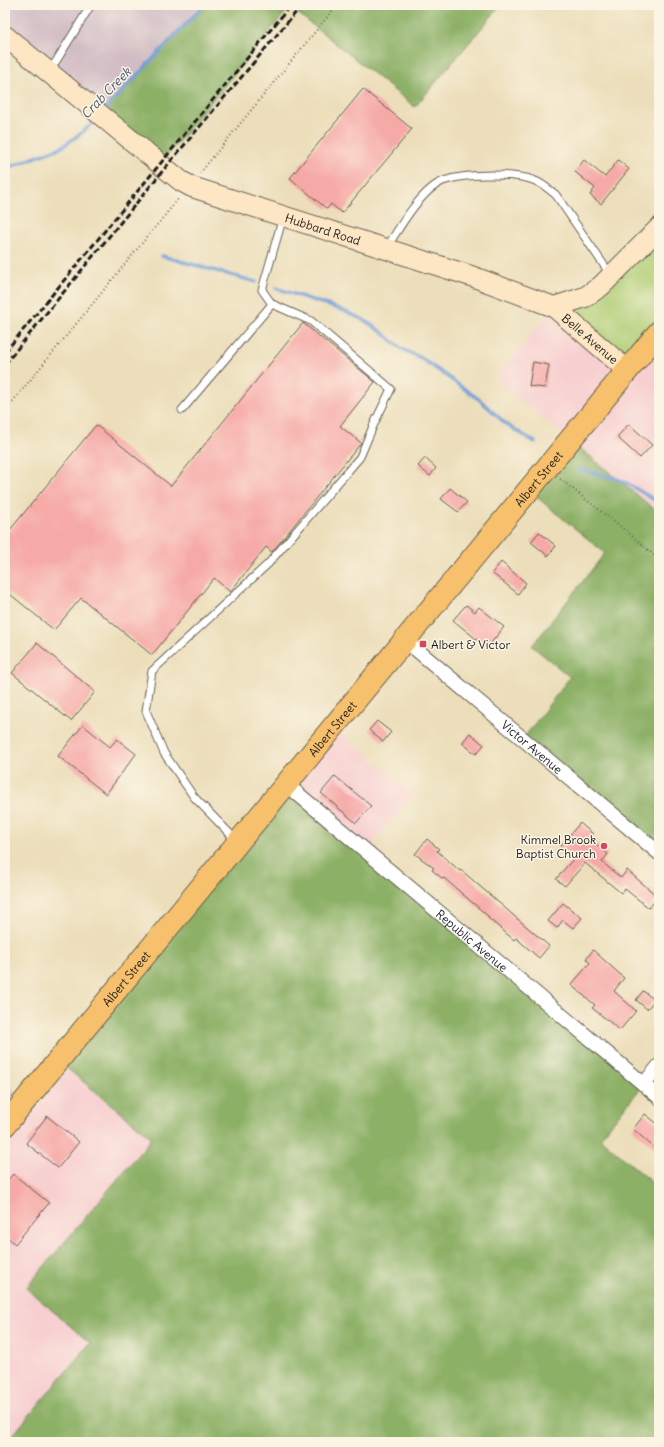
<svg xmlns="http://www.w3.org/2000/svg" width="664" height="1447" viewBox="0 0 664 1447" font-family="Delius,sans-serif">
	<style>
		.built { fill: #f7cfd0 }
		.industrial { fill: #d2bdc5 }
		.green { fill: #b0cd74; stroke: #667448 }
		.forest { fill: #8cb066; stroke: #546641 }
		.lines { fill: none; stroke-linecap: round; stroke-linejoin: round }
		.stream { stroke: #6d9bd5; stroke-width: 3.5 }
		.building { fill: #f6aaa8 }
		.lane-casing { stroke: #656053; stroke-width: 9 }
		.street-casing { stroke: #656053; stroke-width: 16 }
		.secondary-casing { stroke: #656053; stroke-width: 22 }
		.primary-casing { stroke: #656053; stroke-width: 24 }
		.path { stroke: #656053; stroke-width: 2; stroke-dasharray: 1 3; stroke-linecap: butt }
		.lane { stroke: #fff; stroke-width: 7 }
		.street { stroke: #fff; stroke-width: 14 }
		.secondary { stroke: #fce6c4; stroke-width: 20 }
		.primary { stroke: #f7c06c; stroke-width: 22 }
		.rail { stroke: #1c1c1c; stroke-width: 3; stroke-dasharray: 6 3; stroke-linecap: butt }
		.poi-dot { fill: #d1495b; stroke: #fcf5e5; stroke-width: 1.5 }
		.labels { text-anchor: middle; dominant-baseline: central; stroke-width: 3; stroke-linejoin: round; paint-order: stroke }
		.street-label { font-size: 12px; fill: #1c1c1c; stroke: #fcf5e5 }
		.poi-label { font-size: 12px; fill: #1c1c1c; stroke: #fcf5e5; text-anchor: start }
		.water-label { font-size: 13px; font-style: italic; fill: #40556f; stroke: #fcf5e5 }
	</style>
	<rect width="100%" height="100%" fill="#fcf5e5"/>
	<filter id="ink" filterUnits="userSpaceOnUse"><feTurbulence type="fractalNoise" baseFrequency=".025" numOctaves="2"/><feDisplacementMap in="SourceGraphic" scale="8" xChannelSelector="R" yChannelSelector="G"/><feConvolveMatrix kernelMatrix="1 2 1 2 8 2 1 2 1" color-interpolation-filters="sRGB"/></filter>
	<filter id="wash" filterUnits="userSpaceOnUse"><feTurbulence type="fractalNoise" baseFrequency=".012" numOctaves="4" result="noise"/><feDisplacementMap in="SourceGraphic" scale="16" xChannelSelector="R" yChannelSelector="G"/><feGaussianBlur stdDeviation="0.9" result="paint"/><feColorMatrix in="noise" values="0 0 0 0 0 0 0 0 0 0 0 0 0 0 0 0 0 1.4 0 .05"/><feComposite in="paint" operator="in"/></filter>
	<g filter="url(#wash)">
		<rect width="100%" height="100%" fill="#ecdeba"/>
		<g class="built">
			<path d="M659,228v285l-164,-134 59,-72 31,-10z"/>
			<path d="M334,727l79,67 -47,57 -79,-67z"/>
			<path d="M58,1061l94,77 -126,150 64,55 -83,99h-2v-317z"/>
		</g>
		<g class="industrial">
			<path d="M5,5h197l1,1 -103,108 -95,-78z"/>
			<path d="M5,1083l21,17 -21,25z"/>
		</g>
		<path class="green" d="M659,228v104l-32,38 -73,-63 31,-10z"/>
		<g class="forest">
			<path d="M200,5h301l-86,102 -125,-100 -130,157 -60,-50 102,-107z"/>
			<path d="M570,440l89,73v340l-136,-114 47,-62 -38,-31 73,-93 -77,-63z"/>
			<path d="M286,784l358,300 -44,54 59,50v254h-652l83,-99 -64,-55 126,-150 -94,-77z"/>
		</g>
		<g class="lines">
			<g class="stream">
				<path d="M104,110l100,-105"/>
				<path d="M5,169l57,-22 22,-16 12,-12"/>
				<path d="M162,256l94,26"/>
				<path d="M276,288l66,22 22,10 18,12 20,17 19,9 59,42 27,25 28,17"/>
				<path d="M580,470c16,4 32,5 46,13 11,5 21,14 33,19"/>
			</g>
		</g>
		<g id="blocks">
			<g class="building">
				<path d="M363,89l49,40 -70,84 -11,-9 -4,5 -37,-31z"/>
				<path d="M584,160l21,17 13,-17 11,9 -28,35 -11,-9 5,-7 -20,-16z"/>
				<path d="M303,323l72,59 -35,44 21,17 -89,109 -6,-5 -36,45 -16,-14 -62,77 -71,-57 -27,32 -49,-40v-54l91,-111 75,61z"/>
				<path d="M533,362l16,3 -4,23 -16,-2z"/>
				<path d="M629,424l23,21 -12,13 -23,-21z"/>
				<path d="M425,458l11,10 -6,8 -12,-10z"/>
				<path d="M450,488l17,14 -9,10 -17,-13z"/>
				<path d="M539,532l17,14 -8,10 -17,-14z"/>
				<path d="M501,562l25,21 -8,11 -26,-21z"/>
				<path d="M466,605l9,7 4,-5 25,20 -17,21 -34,-28z"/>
				<path d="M37,643l58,49 -24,29 -59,-48z"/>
				<path d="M377,721l14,11 -8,10 -14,-12z"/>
				<path d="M83,725l27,22 7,-8 19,15 -30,40 -48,-38z"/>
				<path d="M470,733l14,12 -8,9 -14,-11z"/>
				<path d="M335,776l36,30 -15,17 -35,-30z"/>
				<path d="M580,823l13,11 -3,5 18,15 -6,8 19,16 6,-8 31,27 -9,11 -24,-19 -4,4 -36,-30 -20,23 -9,-7 18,-21 -14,-12z"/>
				<path d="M427,839l12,10 -2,2 23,20 1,-1 88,76 -10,12 -23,-20 -2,2 -26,-22 1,-1 -45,-39 -1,1 -11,-9 2,-2 -19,-14z"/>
				<path d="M563,903l19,15 -9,10 -10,-8 -6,8 -9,-7z"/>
				<path d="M593,950l31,28 -10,13 22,20 -16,19 -28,-22 3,-3 -24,-20 19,-22 -4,-4z"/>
				<path d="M643,991l12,9 -8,9 -11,-9z"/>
				<path d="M645,1114l14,11v27l-26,-23z"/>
				<path d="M47,1116l32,26 -21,26 -32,-25z"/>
				<path d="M13,1174l36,29 -34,41 -10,-9v-52z"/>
			</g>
		</g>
	</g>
	<g filter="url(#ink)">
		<use href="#blocks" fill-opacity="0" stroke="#656053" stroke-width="1"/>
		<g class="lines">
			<g class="lane-casing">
				<g id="lane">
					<path d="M50,71l41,-66"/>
					<path d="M387,247c13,-20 31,-52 52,-64 19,-10 73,-10 94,-3 9,3 16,9 23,15l54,79"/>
					<path d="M182,410l90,-106"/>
					<path d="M237,841l-43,-44 -30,-44 -18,-42 6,-40 116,-107 92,-107 14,-33 17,-35 -80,-68 -39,-17 -10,-14 21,-73"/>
				</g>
			</g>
			<g class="street-casing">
				<g id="street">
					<path id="s1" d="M405,640l254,213"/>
					<path id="s2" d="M286,784l373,313"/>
					<path d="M644,1084l15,-18"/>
				</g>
			</g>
			<g class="secondary-casing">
				<g id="secondary">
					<path id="s3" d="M5,36l155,128 21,17 11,6 282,90 80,30 31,-10 16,-11 58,-58"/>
					<path id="s4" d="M554,307l73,63"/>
				</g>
			</g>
			<g class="primary-casing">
				<g id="primary">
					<path id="s5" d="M5,1125l654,-793"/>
				</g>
			</g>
			<g class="path">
				<path d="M200,173l137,-168"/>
				<path d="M5,411l174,-213"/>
				<path d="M560,479l70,55 29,26"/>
			</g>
			<use href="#lane" class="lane"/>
			<use href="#street" class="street"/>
			<use href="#secondary" class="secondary"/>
			<use href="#primary" class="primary"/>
			<g class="rail">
				<path d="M5,352l286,-347"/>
				<path d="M5,364l160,-196 137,-163"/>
			</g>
		</g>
	</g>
	<g class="poi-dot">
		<rect x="419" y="640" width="8" height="8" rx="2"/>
		<circle cx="604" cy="846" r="4"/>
	</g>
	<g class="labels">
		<g class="street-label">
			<text stroke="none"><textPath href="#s3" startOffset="378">Hubbard Road</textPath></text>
			<text stroke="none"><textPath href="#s4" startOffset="48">Belle Avenue</textPath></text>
			<text stroke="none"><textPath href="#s5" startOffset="838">Albert Street</textPath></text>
			<text stroke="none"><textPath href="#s5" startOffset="514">Albert Street</textPath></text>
			<text stroke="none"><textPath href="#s1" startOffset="166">Victor Avenue</textPath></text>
			<text stroke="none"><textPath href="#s2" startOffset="243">Republic Avenue</textPath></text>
			<text stroke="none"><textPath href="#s5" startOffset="190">Albert Street</textPath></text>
		</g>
		<g class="poi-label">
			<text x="431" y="644">Albert &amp; Victor</text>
			<text x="596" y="839" text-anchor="end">Kimmel Brook<tspan x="596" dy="14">Baptist Church</tspan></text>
		</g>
		<g class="water-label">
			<text transform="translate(106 93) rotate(-46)">Crab Creek</text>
		</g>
	</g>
	<rect width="664" height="1447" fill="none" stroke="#fcf5e5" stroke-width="20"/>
</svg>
